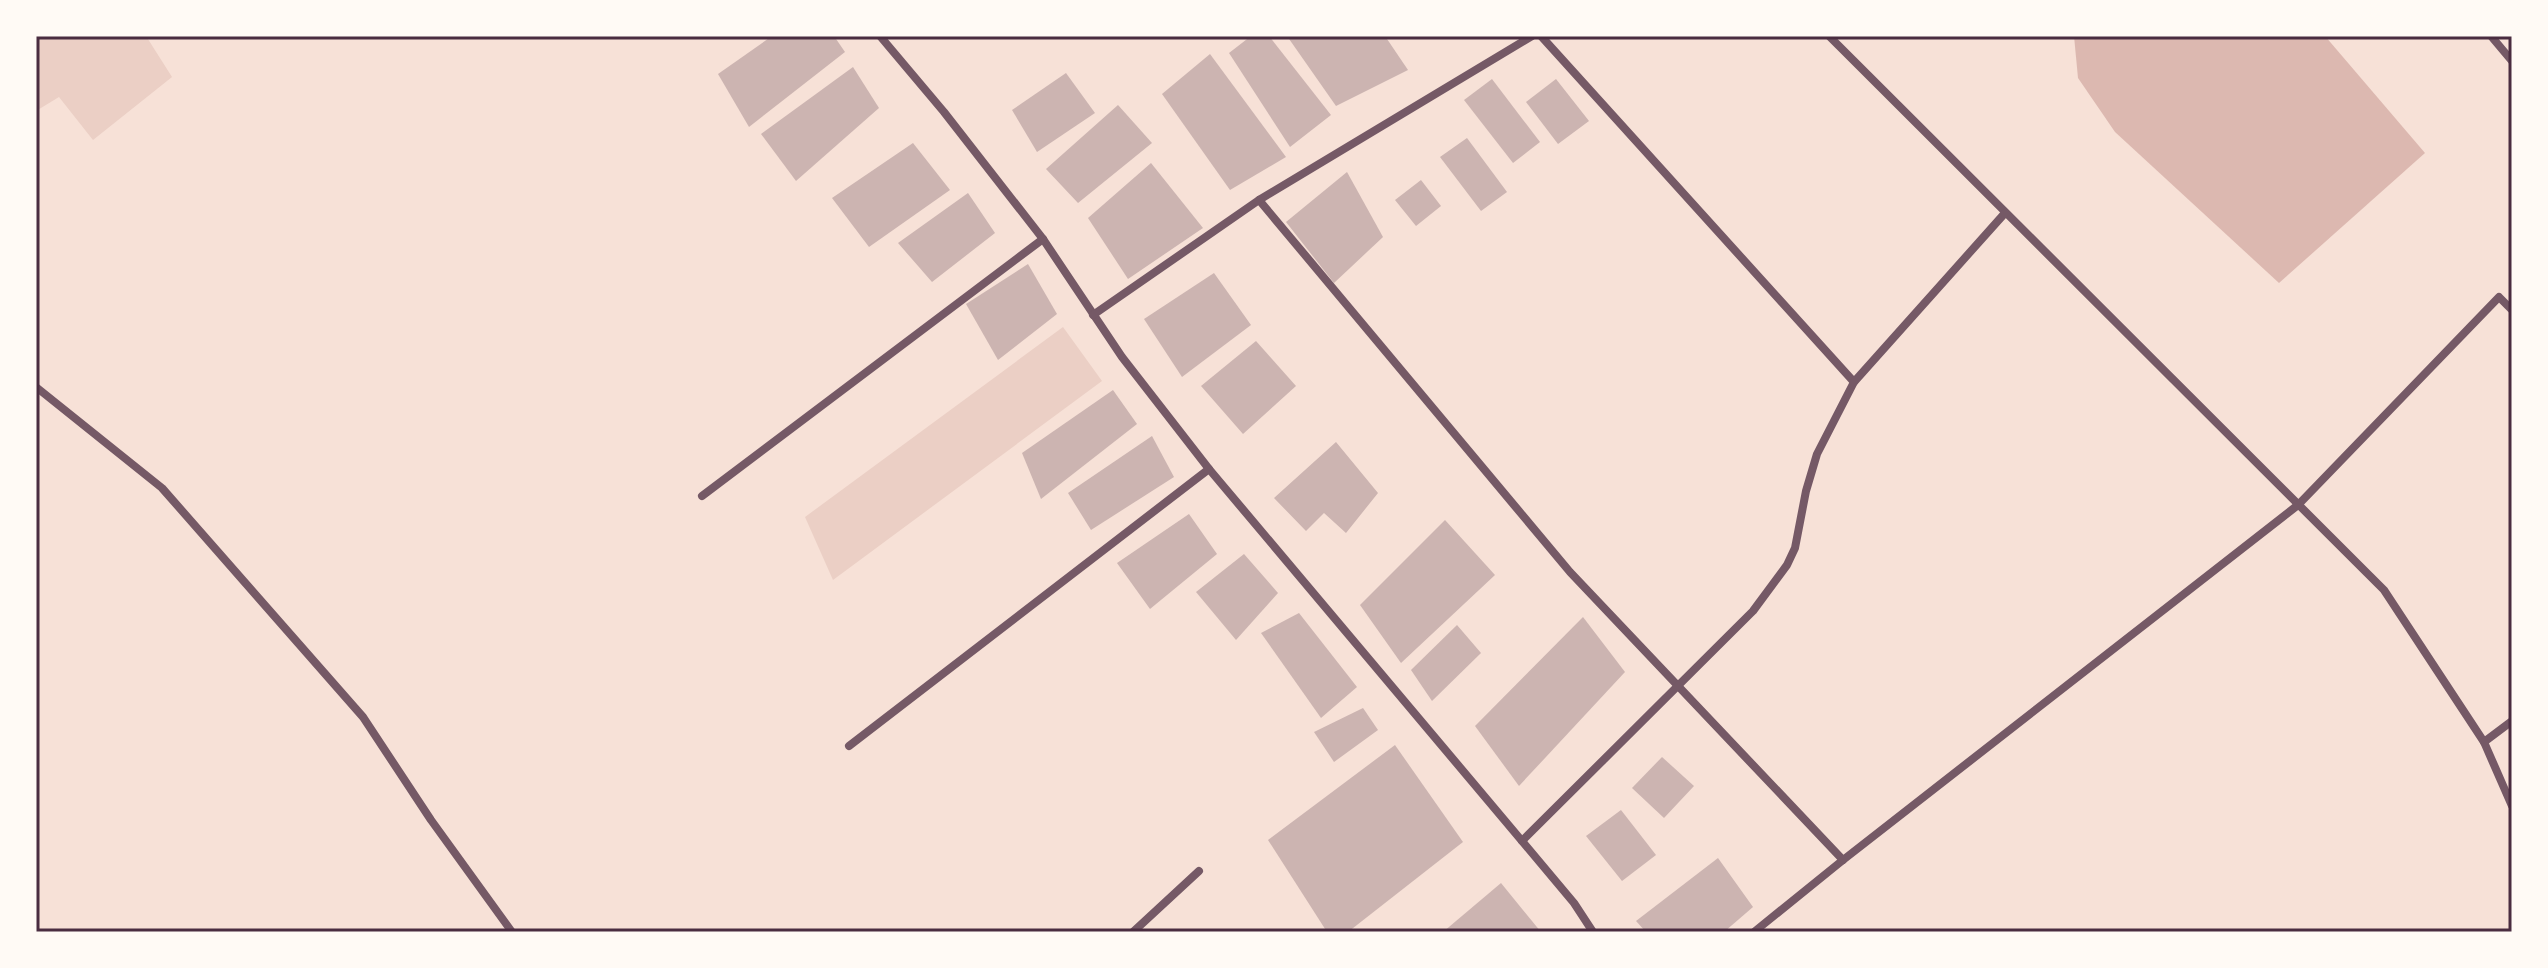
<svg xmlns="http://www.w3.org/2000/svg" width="2548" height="968" viewBox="0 0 2548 968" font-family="Overpass,sans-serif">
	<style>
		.green { fill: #ebcfc5 }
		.water { fill: #dcb8b0 }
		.building { fill: #ccb4b1 }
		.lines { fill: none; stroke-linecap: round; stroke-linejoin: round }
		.minor { stroke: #755966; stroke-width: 8 }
		.neatline { fill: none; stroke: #4a2c40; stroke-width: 3 }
	</style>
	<rect width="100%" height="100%" fill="#f7e1d7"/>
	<g class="green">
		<path d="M36,36h110l26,41 -79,63 -34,-43 -23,14z"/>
		<path d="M1063,327l39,54 -269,199 -28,-63z"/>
	</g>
	<path class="water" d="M2074,36h251l100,117 -146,130 -164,-151 -37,-54z"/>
	<g class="building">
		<path d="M772,36h62l11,16 -96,75 -31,-53z"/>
		<path d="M1251,36h18l62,79 -41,32 -61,-94z"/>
		<path d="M1287,36h98l23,34 -72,36z"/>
		<path d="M1210,54l76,103 -56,33 -68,-96z"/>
		<path d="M853,67l26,41 -83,73 -35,-47z"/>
		<path d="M1066,73l29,40 -58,39 -25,-42z"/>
		<path d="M1492,79l48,63 -27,21 -49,-63z"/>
		<path d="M1556,79l33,42 -31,23 -32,-42z"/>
		<path d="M1118,105l34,38 -74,60 -32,-34z"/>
		<path d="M1467,138l40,54 -26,19 -41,-54z"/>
		<path d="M913,143l37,47 -81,57 -37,-49z"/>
		<path d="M1151,163l52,65 -75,51 -40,-61z"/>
		<path d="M1347,172l36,65 -49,46 -48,-61z"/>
		<path d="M1421,180l20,26 -25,20 -21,-26z"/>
		<path d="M968,193l27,40 -63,49 -34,-39z"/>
		<path d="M1028,264l29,50 -59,46 -32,-56z"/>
		<path d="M1214,273l37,52 -69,52 -38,-58z"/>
		<path d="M1256,341l40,45 -53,48 -42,-48z"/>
		<path d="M1113,390l24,34 -96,75 -19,-46z"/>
		<path d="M1152,436l22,41 -83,53 -23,-37z"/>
		<path d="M1336,442l42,51 -32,40 -22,-20 -18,18 -32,-33z"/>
		<path d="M1189,514l28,40 -67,55 -33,-46z"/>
		<path d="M1445,520l50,55 -94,88 -41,-58z"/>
		<path d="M1244,554l34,39 -42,47 -40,-48z"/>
		<path d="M1299,613l58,74 -36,31 -60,-85z"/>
		<path d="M1583,617l42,55 -106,114 -44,-60z"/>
		<path d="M1457,625l24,28 -49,48 -21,-31z"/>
		<path d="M1363,708l15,22 -44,32 -20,-30z"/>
		<path d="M1395,745l68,97 -115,90h-21l-59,-92z"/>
		<path d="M1662,757l32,29 -30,32 -32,-30z"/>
		<path d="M1621,810l35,45 -34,26 -36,-45z"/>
		<path d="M1718,858l35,49 -29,25h-78l-10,-11z"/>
		<path d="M1501,883l40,49h-98z"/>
	</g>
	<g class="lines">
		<g class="minor">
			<path d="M880,36l64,76 99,127 79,118 87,112 313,372 52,62 19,29"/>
			<path d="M1541,36l313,346"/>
			<path d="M1829,36l555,554 100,152 28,64"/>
			<path d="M2491,36l21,25"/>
			<path d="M1259,200l311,372 273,288"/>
			<path d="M1093,315l166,-115 273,-164"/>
			<path d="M36,387l126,101 201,229 68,103 81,112"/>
			<path d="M702,496l341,-257"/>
			<path d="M2484,742l28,-21"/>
			<path d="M849,746l360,-277"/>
			<path d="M1522,841l231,-230 34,-46 8,-17 11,-57 11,-37 37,-72 151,-169"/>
			<path d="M1133,932l66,-61"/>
			<path d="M1754,932l89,-72 455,-355 201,-208 13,13"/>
		</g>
	</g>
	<rect width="2548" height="968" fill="none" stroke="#fffaf5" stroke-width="76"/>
	<rect x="38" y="38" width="2472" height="892" class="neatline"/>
</svg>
